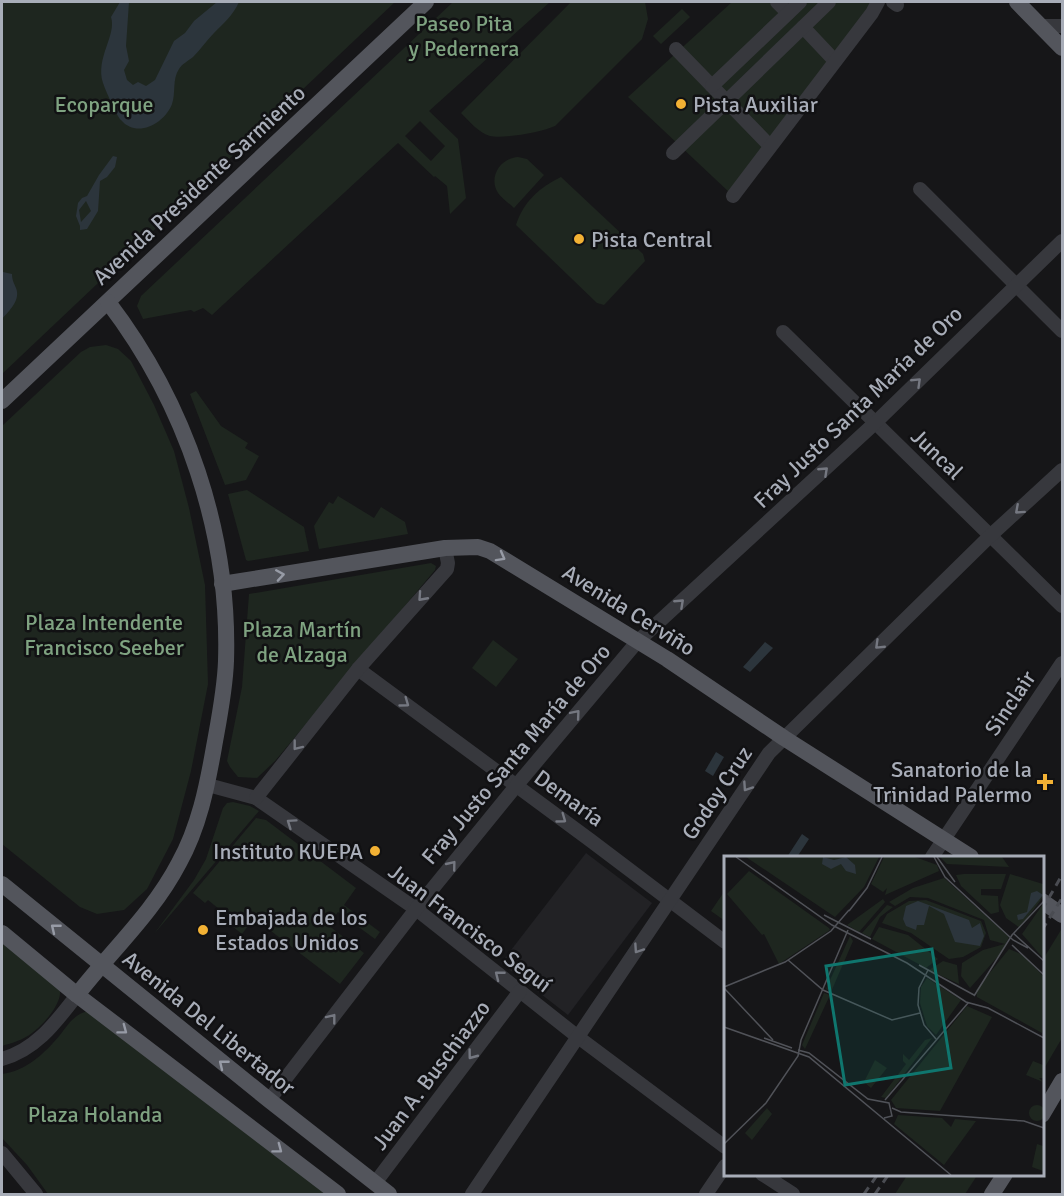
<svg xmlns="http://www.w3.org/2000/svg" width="1064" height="1196" viewBox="0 0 1064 1196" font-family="Signika,sans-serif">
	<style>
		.built { fill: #222225 }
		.green { fill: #1e261f; fill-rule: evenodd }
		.water { fill: #2c353c; fill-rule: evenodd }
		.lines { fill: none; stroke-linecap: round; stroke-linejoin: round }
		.minor { stroke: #37383d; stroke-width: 14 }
		.major { stroke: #53555c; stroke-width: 16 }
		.rail { stroke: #4a4c52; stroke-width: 3; stroke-dasharray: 8 6; stroke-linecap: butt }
		.oneway { stroke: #757881 }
		.oneway2 { stroke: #979ba6 }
		.poi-dot { fill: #f2b134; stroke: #111113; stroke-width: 2 }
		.labels { text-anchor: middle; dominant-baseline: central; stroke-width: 5; stroke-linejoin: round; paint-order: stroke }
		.park-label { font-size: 22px; fill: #7fa381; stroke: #111113 }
		.poi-label { font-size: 22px; fill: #a8adb8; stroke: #111113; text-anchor: start }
		.street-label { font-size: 22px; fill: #a8adb8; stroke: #111113 }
		.inset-road { fill: none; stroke: #505258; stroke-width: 1.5 }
		.view { fill: #0f766e; fill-opacity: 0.15; stroke: #0f766e; stroke-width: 3 }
		.inset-edge { fill: none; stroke: #a8adb8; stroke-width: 3 }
	</style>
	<rect width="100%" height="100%" fill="#161618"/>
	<path class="built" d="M586,853l66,50 -84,112 -67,-52z"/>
	<g class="green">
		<path d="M2,2h393l-393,372z"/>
		<path d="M453,2h97l-121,109 29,28 8,59 -16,16 -3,-28 -12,-10 -1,1 -36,-34 -186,172 -9,-7 -9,4 -3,-2 -48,9 -6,-13 4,-10zM420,121l25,25 -14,15 -26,-25z"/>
		<path d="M571,2h74l3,17 -6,20 -87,87c-13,6 -51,13 -65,10 -11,-3 -21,-15 -29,-23z"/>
		<path d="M732,2h143l-145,191 -102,-96z"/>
		<path d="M682,9l8,8 -29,27 -8,-8z"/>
		<path d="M518,157l9,2 17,16 -30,33c-6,-6 -15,-11 -18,-19 -6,-15 6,-31 22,-32z"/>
		<path d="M561,177l82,77 2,7 -41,44 -7,-2 -81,-78c7,-23 24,-38 45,-48z"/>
		<path d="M106,345l12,4 13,12 23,44 20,46 15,57 16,77 3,99 -17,87 -18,68 -26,50 -23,21 -27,4 -17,-7 -78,-63v-418l79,-74 9,-5z"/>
		<path d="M196,391l25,35 27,17 -3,5 14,8 -13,24 -21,5 -35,-91z"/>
		<path d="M247,490l57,37 5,24 -61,10 -2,-1 -18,-66z"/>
		<path d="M338,496l36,22 7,-11 24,15 3,12 -89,15 -5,-23 15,-24 4,2z"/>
		<path d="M431,563l5,3 -1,4 -160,191 -18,17 -19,-1 -8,-10 -3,-6 15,-74 7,-93z"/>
		<path d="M493,640l25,19 -22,28 -24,-19z"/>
		<path d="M233,802l17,4 9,5 -105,123 40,-54 12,-21 17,-51 4,-5z"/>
		<path d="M256,818l10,2 90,68 -12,17 36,27 -5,7 -37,-27 -10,13 36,28 -24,31 -86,-66 -12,16 -15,-12 3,-4 -22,-18 -3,3 -12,-10z"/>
		<path d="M724,892l1,1v28l-14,-10z"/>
		<path d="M1061,930l1,108 -20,34v-111z"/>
		<path d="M2,939l58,51c2,14 -17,35 -28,43 -9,7 -20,10 -30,13z"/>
		<path d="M88,1011l242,183h-282l-21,-29 -25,-27v-64c24,-3 42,-20 58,-39 8,-10 14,-21 28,-24z"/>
		<path d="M908,1174h70l-13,20h-70z"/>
	</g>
	<g class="water">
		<path d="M120,2h9l-3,44 3,15 -5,9 3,10 6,5 5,-3 8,4 9,-6 19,-39 11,-8 9,-12 23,-19h22c-6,13 -15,21 -25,31 -8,8 -14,17 -21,24 -5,4 -11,7 -14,12 -7,10 -3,24 -7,35 -7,19 -35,35 -51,16 -4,-3 -16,-31 -18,-37 -8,-25 14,-48 8,-66z"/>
		<path d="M113,156l4,1 -2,10 -8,10 -7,4 -2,30 -11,18 -7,1v-4l-4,-10 2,-13 4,-5 5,-2 12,-21zM86,201l5,10 -10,11 -2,-12z"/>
		<path d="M3,272l9,2c0,6 2,9 4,14 5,12 -7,23 -14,31z"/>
		<path d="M765,642l8,6 -23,24 -7,-5z"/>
		<path d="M716,752l8,5 -11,19 -8,-5z"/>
		<path d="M802,834l7,5 -12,18h-10z"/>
	</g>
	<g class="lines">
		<g class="minor">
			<path d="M777,2l11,11"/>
			<path d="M893,2l4,3"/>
			<path d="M1041,26h21"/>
			<path d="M803,27l32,34"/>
			<path d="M676,49l94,97"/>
			<path d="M712,86l88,-84"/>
			<path d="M673,153l156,-151"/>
			<path d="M920,189l142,142"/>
			<path d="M733,196l139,-183 6,-11"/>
			<path d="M783,332l279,274"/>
			<path d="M358,669l232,171 135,102"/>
			<path d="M208,785l48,13 160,111 162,128 147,110"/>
			<path d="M256,798l102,-129 89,-100 1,-6 -3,-15"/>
			<path d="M932,857l130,-194"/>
			<path d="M2,1059c34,-9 54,-37 75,-64"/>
			<path d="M269,1100l147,-191 100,-123 121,-144 238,-219 187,-182"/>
			<path d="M2,1153l34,41"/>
			<path d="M762,1174l31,20"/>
			<path d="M375,1183l145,-192"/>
			<path d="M472,1194l297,-441 221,-217 72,-66"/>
			<path d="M706,1194l19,-28"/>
		</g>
		<g class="major">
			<path d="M1017,2l45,46"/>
			<path d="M2,401l424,-399"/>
			<path d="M222,584l223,-36 33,-1 12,4 177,108 117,79 187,119"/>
			<path d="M2,884l267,216 120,94"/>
			<path d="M1042,901l20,14"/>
			<path d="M2,933l75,62 261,199"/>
			<path d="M77,995c34,-44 76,-82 102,-132 20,-36 28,-76 35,-116 5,-28 11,-57 12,-86 4,-128 -40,-257 -118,-359"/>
			<path d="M1042,1115l20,-34"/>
			<path d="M992,1194l13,-20"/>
		</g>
		<g class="rail">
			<path d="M1042,910l20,-35"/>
			<path d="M1042,930l20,-32"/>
			<path d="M864,1194l14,-20"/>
			<path d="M875,1194l14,-20"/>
		</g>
	</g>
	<defs><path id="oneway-chevron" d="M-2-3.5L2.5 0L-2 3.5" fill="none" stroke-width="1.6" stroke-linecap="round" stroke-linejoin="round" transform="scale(1.5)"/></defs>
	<g class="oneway">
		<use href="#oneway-chevron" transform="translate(917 382) rotate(-44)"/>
		<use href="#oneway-chevron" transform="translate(824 471) rotate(-43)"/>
		<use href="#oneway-chevron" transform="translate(1019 510) rotate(138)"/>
		<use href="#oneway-chevron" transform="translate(422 597) rotate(132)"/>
		<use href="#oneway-chevron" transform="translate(680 603) rotate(-43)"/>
		<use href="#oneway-chevron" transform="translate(879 645) rotate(136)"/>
		<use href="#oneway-chevron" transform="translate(405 703) rotate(36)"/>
		<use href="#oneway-chevron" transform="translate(576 714) rotate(-50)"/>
		<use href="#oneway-chevron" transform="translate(297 746) rotate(128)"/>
		<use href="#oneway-chevron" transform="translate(747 787) rotate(124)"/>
		<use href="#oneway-chevron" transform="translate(562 819) rotate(36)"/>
		<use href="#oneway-chevron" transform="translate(291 823) rotate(-145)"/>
		<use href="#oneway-chevron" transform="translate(452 865) rotate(-51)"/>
		<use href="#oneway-chevron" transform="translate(638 949) rotate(124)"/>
		<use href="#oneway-chevron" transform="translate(499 975) rotate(-142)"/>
		<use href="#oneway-chevron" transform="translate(332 1018) rotate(-52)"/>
		<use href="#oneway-chevron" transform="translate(472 1055) rotate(127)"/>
	</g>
	<g class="oneway2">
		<use href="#oneway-chevron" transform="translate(501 557) rotate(29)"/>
		<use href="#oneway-chevron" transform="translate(280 575) rotate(-9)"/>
		<use href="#oneway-chevron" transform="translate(55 928) rotate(-141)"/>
		<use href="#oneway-chevron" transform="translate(123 1030) rotate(37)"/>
		<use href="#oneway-chevron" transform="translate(223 1064) rotate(-141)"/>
		<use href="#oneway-chevron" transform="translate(278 1149) rotate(37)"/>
	</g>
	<g class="poi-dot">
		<circle cx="681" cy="104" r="6"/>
		<circle cx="579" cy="239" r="6"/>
		<path d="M1042 773h6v6h6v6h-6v6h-6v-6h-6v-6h6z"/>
		<circle cx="375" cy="851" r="6"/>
		<circle cx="203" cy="930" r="6"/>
	</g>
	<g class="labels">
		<g class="park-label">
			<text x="464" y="23">Paseo Pita<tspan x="464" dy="25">y Pedernera</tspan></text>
			<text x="104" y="104">Ecoparque</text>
			<text x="104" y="622">Plaza Intendente<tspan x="104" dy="25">Francisco Seeber</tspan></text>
			<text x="302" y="629">Plaza Martín<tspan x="302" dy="25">de Alzaga</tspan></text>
			<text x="95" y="1114">Plaza Holanda</text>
		</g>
		<g class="poi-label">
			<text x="693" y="104">Pista Auxiliar</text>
			<text x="591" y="239">Pista Central</text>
			<text x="1032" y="769" text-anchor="end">Sanatorio de la<tspan x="1032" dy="25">Trinidad Palermo</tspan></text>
			<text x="363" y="851" text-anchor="end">Instituto KUEPA</text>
			<text x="215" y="917">Embajada de los<tspan x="215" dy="25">Estados Unidos</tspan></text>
		</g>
		<g class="street-label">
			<text transform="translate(199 185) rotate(-43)">Avenida Presidente Sarmiento</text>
			<text transform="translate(858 407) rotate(-44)">Fray Justo Santa María de Oro</text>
			<text transform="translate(937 454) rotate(44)">Juncal</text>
			<text transform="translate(629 610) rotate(32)">Avenida Cerviño</text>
			<text transform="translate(1010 703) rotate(-56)">Sinclair</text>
			<text transform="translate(516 754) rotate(-50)">Fray Justo Santa María de Oro</text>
			<text transform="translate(717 793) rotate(-56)">Godoy Cruz</text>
			<text transform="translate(569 798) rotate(36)">Demaría</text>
			<text transform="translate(470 928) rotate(37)">Juan Francisco Seguí</text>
			<text transform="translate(209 1023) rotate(39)">Avenida Del Libertador</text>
			<text transform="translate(431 1075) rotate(-53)">Juan A. Buschiazzo</text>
		</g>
	</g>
	<g transform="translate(724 856)">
		<rect width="320" height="320" fill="#161618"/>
		<path d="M22,1h133l-15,30 -29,30zM160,1h31l22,8 2,6 -54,24 2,-7 -4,4 -12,-8zM216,1h62l7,10 -62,-3zM25,15l80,57 1,2 -51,34 -15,-30 -2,1 -35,-41zM240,18h42l-5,15h-20v6l17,1 1,16 -8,2 -30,-28 -5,-11zM286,18l33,10v13l-23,31 -14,-10 -6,-13zM220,22l65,59 -8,16 -31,35 -9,-12 1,-13 21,-13 22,-6 -15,-4 -6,-20 -56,-22 -18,-1 -15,9 -6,-4 24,-14zM159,43l2,3 -26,30 -12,-7zM202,44l55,21 5,12 -5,14 -18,10 -14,2 -38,-26 -29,-10 5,-9 22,-13zM319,48v54l-21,-24zM163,49l6,2 -13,10 -10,20 -8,-4zM155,71l29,8 30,24 -12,9 -54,-29zM126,80l3,5 -22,51 -5,-3zM285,93l14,6 20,21 -1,57 -65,-36 -1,-7zM219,105l14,4 2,19 -30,-14zM203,122l34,22 -25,35 -9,-9 -7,-23 1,-16zM100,137l6,2 -25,54 -3,-4zM243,150l25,11 -52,94 -44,-3 -5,-8zM208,182l-46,60 -5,-1 25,-33 -3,-3v-7l6,6 16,-20zM151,204l12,8 -16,20 -7,-6zM309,205l10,4v13h-4l4,4 -17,-7zM305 257a8 8 0 1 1 16 0a8 8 0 1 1-16 0ZM43,252l5,6 -20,26 -7,-7zM174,259l44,3 9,9 4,-8 21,2 -32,44 -50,-41zM313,288l6,2v25l-11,-4z" fill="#1e261f"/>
		<path d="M99,1l11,3 12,-3 9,8 1,9 -10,-3 -5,-7 -10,5 -9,-5zM313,35l6,4 -20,24 -5,1 -1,-5 10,-3 4,-19zM194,45l51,19 3,8 8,-5 4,13 -4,10 -25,-4 -11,-28 -15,-8 -5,19h-7l-1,5 -10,-4 -3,-7 3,-13z" fill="#2c353c"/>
		<path class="inset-road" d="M12,1l96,68 75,38 59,39 22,6 56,30M210,1l11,20 68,63 15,8M213,1l18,25M125,55l18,-23 15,-31M100,59l47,24M289,77l31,28M288,89l32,30M64,104l35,30 69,30 28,-7M195,109l55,30M204,114l-9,18 -1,17 6,20 12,14M0,131l61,-25 46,-31 18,-21M0,132l49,52M250,140l38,-61 32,-34M0,171l85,30 142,118M40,182l28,10M74,194l11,3 59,46 21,4 3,13 -8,2M161,244l83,-97M168,252l9,4 123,9 20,7M0,288l42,-41 32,-47 3,-16 47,-110"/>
		<path class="view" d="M208,93l19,119 -106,17 -19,-119z"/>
		<rect width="320" height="320" class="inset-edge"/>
	</g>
	<rect width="1064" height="1196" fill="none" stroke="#a8adb8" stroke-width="6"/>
</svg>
